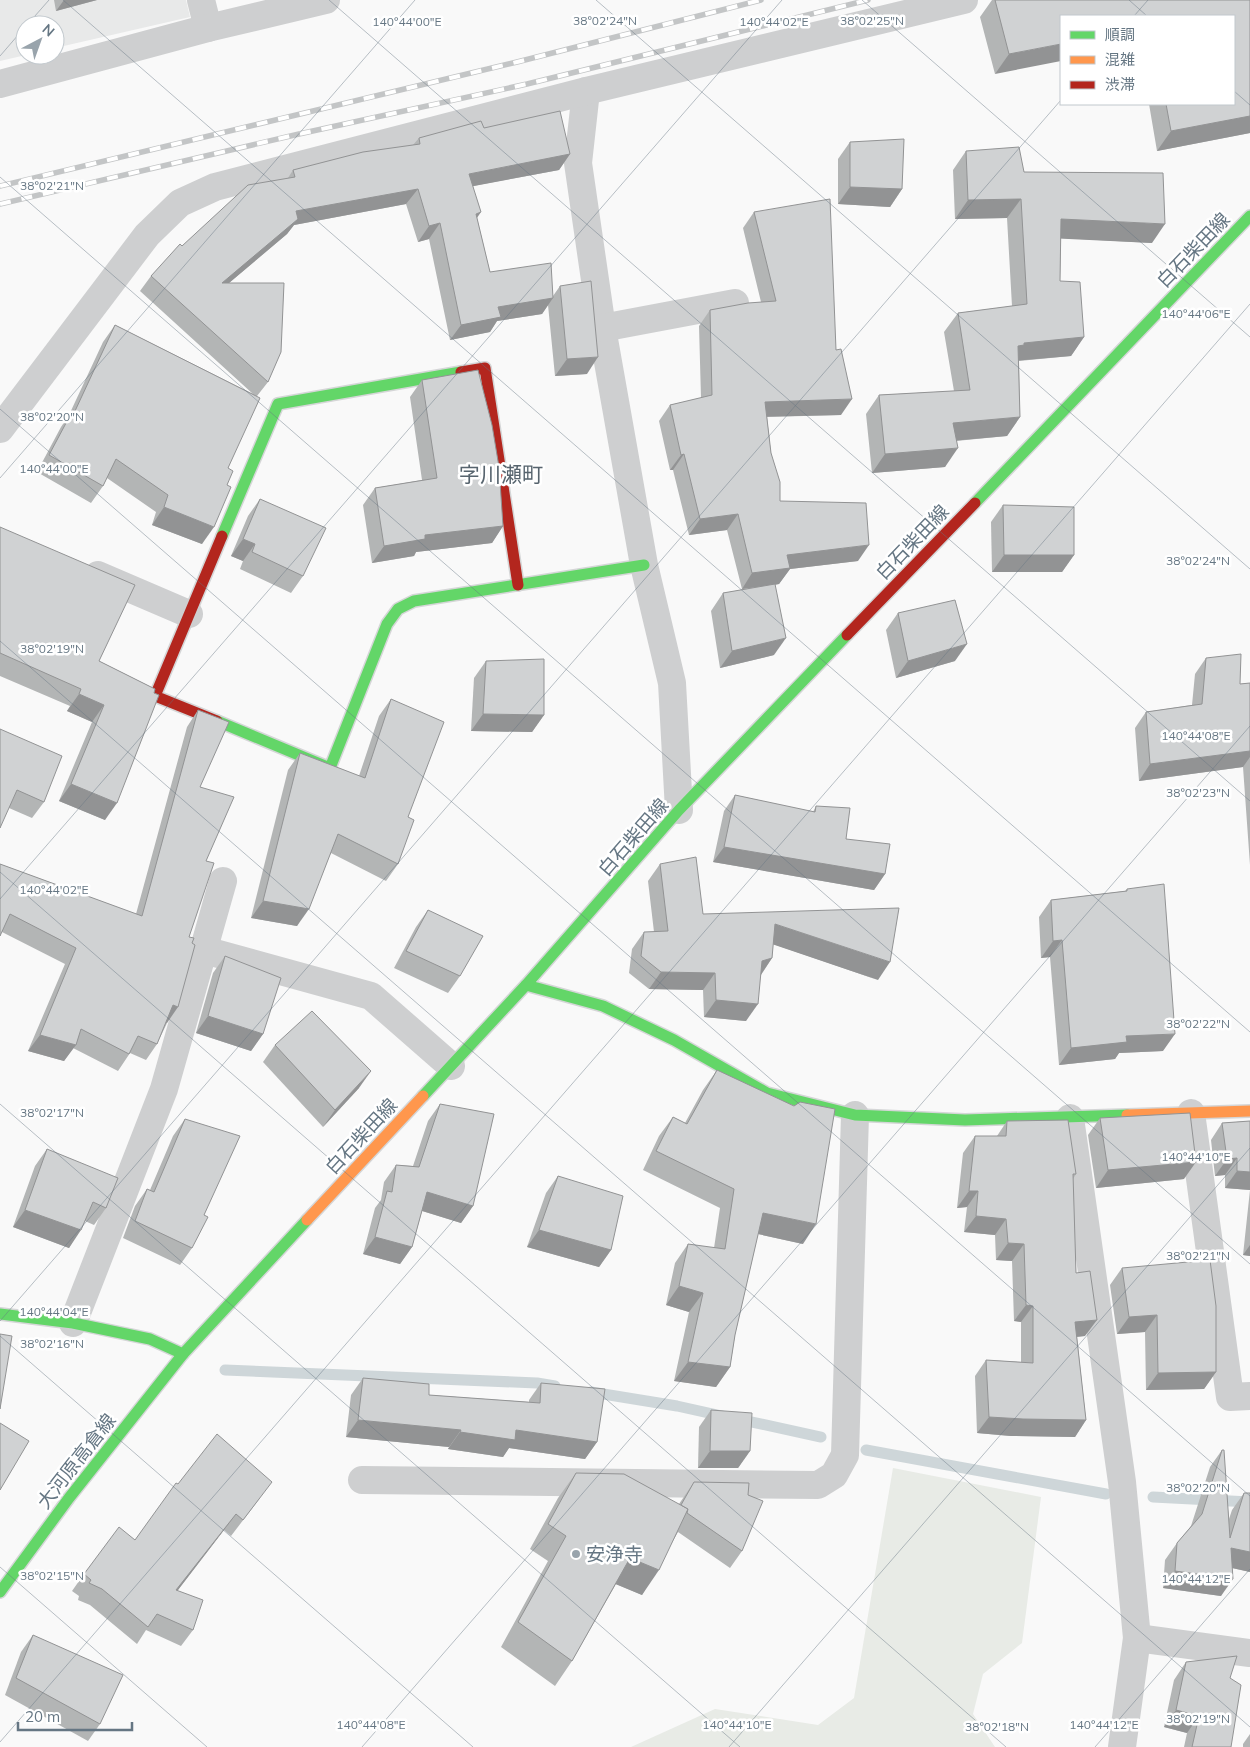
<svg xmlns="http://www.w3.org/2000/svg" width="1250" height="1747" viewBox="0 0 1250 1747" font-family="Mulish,'Noto Sans JP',sans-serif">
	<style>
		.built { fill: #e8e9e9 }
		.green { fill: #e8ebe6 }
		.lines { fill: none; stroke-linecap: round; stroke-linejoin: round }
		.stream { stroke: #ced6d9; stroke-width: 11 }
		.fast-casing { stroke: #d5d6d7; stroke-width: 14 }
		.slow-casing { stroke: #d5d6d7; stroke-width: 14 }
		.jam-casing { stroke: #d5d6d7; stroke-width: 14 }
		.street { stroke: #cecfd0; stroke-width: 28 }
		.fast { stroke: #63d668; stroke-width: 11 }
		.slow { stroke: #ff974d; stroke-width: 11 }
		.jam { stroke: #b3261e; stroke-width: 11 }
		.rail-casing { stroke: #c3c5c6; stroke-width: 5.5 }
		.rail { stroke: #fff; stroke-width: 4; stroke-dasharray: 11; stroke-linecap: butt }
		.wall { fill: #b3b5b5 }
		.shaded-wall { fill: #929394 }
		.building { fill: #d0d2d3; stroke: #929394 }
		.ticks { fill: none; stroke: #657683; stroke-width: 1; stroke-opacity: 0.45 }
		.poi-dot { fill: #99a4ac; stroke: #fff; stroke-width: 2 }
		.labels { text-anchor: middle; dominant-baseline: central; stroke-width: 5; stroke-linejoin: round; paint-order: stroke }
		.street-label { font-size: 19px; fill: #657683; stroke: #fff }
		.poi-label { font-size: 19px; fill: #657683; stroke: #fff; text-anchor: start }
		.quarter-label { font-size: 21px; fill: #57646e; stroke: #fff }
		.ticks-label { font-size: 12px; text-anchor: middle; fill: #657683; stroke: #fff; stroke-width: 5; stroke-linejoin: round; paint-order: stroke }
	</style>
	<rect width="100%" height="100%" fill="#f9f9f9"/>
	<path class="built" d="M0,0h186l4,17 -135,31v-23h-30l1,30 -26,6z"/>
	<path class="green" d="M893,1468l148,29 -19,146 -39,31 -10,40 22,33h-364l84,-38 103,16 36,-27z"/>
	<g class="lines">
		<g class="stream">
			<path d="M225,1370l312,13 18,3"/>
			<path d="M591,1392l86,14 45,10"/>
			<path d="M738,1419l83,18"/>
			<path d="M866,1450l240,44"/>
			<path d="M1153,1497l97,5"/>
		</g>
		<g class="fast-casing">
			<g id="fast">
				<path d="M975,503l275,-287"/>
				<path d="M222,536l56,-132 183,-32"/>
				<path d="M217,721l113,47 57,-144 11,-15 16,-8 230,-36"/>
				<path d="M526,985l77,21 71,34 93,53 88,22 110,5 162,-5"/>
				<path d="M423,1096l103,-111 153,-175 168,-175"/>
				<path d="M0,1314l73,9 77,16 33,15 124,-134"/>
				<path d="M0,1592l69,-94 114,-144"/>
			</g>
		</g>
		<g class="slow-casing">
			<g id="slow">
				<path d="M1127,1115l123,-4"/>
				<path d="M307,1220l116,-124"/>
			</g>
		</g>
		<g class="jam-casing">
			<g id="jam">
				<path d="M461,372l24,-4 33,217"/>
				<path d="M847,635l128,-132"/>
				<path d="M217,721l-62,-25 67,-160"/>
			</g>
		</g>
		<g class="street">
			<path d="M201,0l7,28"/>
			<path d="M0,84l208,-56 118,-28"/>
			<path d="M586,91l-8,72 24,165 42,237 28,118 7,127"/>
			<path d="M602,328l133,-25"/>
			<path d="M0,429l147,-194 33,-32 35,-16 371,-96 378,-91"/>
			<path d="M98,575l91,39"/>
			<path d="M204,950l167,46 80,70"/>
			<path d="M1191,1113l39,284 20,-1"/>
			<path d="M1070,1118l52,364 15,156 -15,109"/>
			<path d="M73,1323l91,-234 59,-208"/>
			<path d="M362,1480l456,5 16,-10 11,-20 10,-340"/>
			<path d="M1137,1638l113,15"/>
		</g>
		<use href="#fast" class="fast"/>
		<use href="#slow" class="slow"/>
		<use href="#jam" class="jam"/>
		<g class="rail-casing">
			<g id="rail">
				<path d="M0,186l517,-124 244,-62"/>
				<path d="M0,204l299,-70 228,-50 341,-84"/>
			</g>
		</g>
		<use href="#rail" class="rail"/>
	</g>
	<g class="wall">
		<path d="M54,0h43l-41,11z"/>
		<path d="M992,0h258v133l-93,18 -8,-47h85v-88h-173l-66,58 -15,-57z"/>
		<path d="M484,128l86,26 -11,16 -86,16 4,32 13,54 63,24 7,-10 27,88 -32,2 -7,-71 -6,9 -45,7 -7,11 -40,8 -21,-101 -11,3 -12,-38 -112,21 -7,9 -58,49 39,99 -11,14 -29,72 -26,76 -50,-19 4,-13 -49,-34 -4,8 -12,17 -54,-31 24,-45 8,-12 34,-73 12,-17 138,69 -113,-103 11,-15 31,-30 106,-68 5,-8 120,-25 6,-7z"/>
		<path d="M850,142l52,47 -12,18 -52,-3v-45z"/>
		<path d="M966,151l58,21 128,71 -91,-5 -1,43 24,56 -13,19 -52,5 1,56 -13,19 -51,5 -11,26 -73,6 -6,-59 13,-19 75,-4 -10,-59 14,-19 54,-7 -5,-88 -52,1 -2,-49z"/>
		<path d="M754,212l82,138 5,65 -74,2 4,36 9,48 78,60 -68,8 -11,15 -4,1 -1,70 -54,13 -9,-57 12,-18 36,-6 -17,2 -15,-59 -38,5 -16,-65h-3l-11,-49 11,-16 31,-7 -2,-72 11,-16 51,-8 -18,-74z"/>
		<path d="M422,380l81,146 -11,17 -76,9 -2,4 -42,7 -9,-58 12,-17 47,-8 -12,-83z"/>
		<path d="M260,499l43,77 -12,17 -51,-24 3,-8 -12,-5 17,-40z"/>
		<path d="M1003,505l71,50 -12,17h-70l-1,-50z"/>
		<path d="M0,527l99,134 56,28 -50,131 -46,-19 33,-79 -25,-11 3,-5 -70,-30z"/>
		<path d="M898,613l57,48 -59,17 -10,-48z"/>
		<path d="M1206,658l34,26 10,-1v182l-7,-98 -104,14 -4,-53 11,-16 46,-7 3,-31z"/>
		<path d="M486,661l58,54 -12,17 -61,-1 3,-53z"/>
		<path d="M391,699l17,118 -10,47 -12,17 -55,-28 -34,73 -46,-8 37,-148 12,-17 59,23 20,-60z"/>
		<path d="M198,710l2,77 6,74 -17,76 3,6 -25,80 -10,21 -11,16 -16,-7 -12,18 -45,-23 -9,13 -36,-10 37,-87 -63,-32 -2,-68 136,50 51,-187z"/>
		<path d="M0,729l44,73 -12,16 -23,-10z"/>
		<path d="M735,795l78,17 3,-6 30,33 39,35 -11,16 -161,-28 11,-51z"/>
		<path d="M660,864l43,50 175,66 -105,-36 -1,14 -11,17 -15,46 -42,-4 -1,-27 -54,-1 -20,-16 3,-24 12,-17h10l-6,-51z"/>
		<path d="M1127,889l36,162 -44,2 -4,6 -56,6 -9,-108 -9,1 -2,-41 12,-17 74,-9z"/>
		<path d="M428,910l32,66 -12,17 -54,-25 22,-41z"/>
		<path d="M225,956l38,78 -12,17 -55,-18 17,-60z"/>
		<path d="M275,1045l84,43 -36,39 -60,-65z"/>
		<path d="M717,1070l86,174 -45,-10 -23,101 -5,32 -14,20 -42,-6 15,-69 -23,-7 9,-42 13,-19 26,4 6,-40 -77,-38 16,-34 14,-19 12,6 18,-33z"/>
		<path d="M440,1104l33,102 -12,17 -39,-12 -10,36 -12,17 -37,-10 12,-46 6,-8 3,-18 12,-17 17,1 15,-45z"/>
		<path d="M1100,1118l84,61 -88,9 -8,-53z"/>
		<path d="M185,1119l7,129 -12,17 -57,-27 12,-32 12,-17 3,1 23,-54z"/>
		<path d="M1007,1121l69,53 -3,5 3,94 9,63 -8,1 9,83 -11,17 -64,-1 -34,-3 -2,-57 11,-16 35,2v-40l-7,-1 -2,-60 -16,-1 -1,-25 -31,-3 3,-25 -10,1 6,-55 12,-17h22z"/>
		<path d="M1250,1121v135l-7,-1 7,-65 -25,-2v-13l-10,1 -4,-36 11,-17z"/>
		<path d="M47,1149l59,59 -12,17 -9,-4 -16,27 -56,-21 22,-61z"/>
		<path d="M558,1176l53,74 -12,17 -72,-20 19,-54z"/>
		<path d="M1122,1268l94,104 -12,17 -58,1 -1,-58 -28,2 -7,-49z"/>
		<path d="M363,1378l66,17 100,7v-2l12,-17 56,59 -12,17 -76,-11 -6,9 -55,-8 1,-2 -103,-10 5,-42z"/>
		<path d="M711,1410l39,41 -12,17h-40l1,-41z"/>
		<path d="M1222,1450l7,69 3,-9 12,-17h6v79l-18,-4 -11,28 -58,-8 2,-28 12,-17 14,-17 19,-59z"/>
		<path d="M576,1473l103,31 15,-22 48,69 -12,17 -52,-36 -36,63 -26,-11 -44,77 -17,25 -54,-39 47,-86 -18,-12 28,-51z"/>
		<path d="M178,1484l82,14 -29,38 -7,-6 -47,61 16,39 -12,16 -35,-16 -9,14 -47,-39 -12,-5 1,-4 -7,-5 12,-17 51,-34z"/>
		<path d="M33,1635l67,89 -12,17 -83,-46 16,-43z"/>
		<path d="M1186,1662l44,16 1,69h-47l3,-14 -23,-6 10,-47z"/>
		<path d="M1250,1734v13h-7v-3z"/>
	</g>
	<g class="shaded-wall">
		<path d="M64,0h33l-41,11z"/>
		<path d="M1061,44v17l-66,13 14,-20z"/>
		<path d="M1250,116v17l-93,18 14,-20z"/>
		<path d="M570,154l-11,16 -101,19 11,-15z"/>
		<path d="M850,187l52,2 -12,18 -52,-3z"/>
		<path d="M418,189l-12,15 -112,21 -7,9 -77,65 12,-16 74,-72z"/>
		<path d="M1021,199l-14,19 -52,1 13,-19z"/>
		<path d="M481,212l-11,16 6,-14z"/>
		<path d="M1061,219l104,5 -13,19 -104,-5z"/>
		<path d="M440,223l-11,16 -11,3 11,-16z"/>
		<path d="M553,298l-11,16 -45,7 -7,11 -40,8 11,-15 37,-18z"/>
		<path d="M1084,337l-13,19 -58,5 5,-15 6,-3z"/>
		<path d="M598,357l-11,17 -32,2 12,-17z"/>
		<path d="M852,399l-11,16 -87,2 11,-15z"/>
		<path d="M1020,417l-13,19 -67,6 13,-19z"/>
		<path d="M958,448l-13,19 -73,6 13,-19z"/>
		<path d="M684,454l-11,16h-3l11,-15z"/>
		<path d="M164,507l50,20 -12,17 -50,-19z"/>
		<path d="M738,514l-11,16 -38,5 11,-16z"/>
		<path d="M503,526l-11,17 -76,9 -2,4 -42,7 12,-17 41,-11z"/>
		<path d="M243,539l12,5 -12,17 -12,-5z"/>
		<path d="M869,545l-11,16 -68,8 -11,15 -37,5 10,-16 35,-18z"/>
		<path d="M1004,555h70l-12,17h-70z"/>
		<path d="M786,638l-12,17 -54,13 12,-17z"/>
		<path d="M967,644l-12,17 -59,17 12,-17z"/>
		<path d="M79,694l25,11 -12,17 -25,-11z"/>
		<path d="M483,714l61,1 -12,17 -61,-1z"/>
		<path d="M1250,751v6l-7,10 -104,14 11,-17z"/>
		<path d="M71,784l46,19 -12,17 -46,-19z"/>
		<path d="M724,847l161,27 -11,16 -161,-28z"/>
		<path d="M263,901l46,8 -12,17 -46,-8z"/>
		<path d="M775,924l115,38 -12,18 -115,-39z"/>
		<path d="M1062,940l-12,17 -9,1 12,-17z"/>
		<path d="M772,958l-12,18 2,-15z"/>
		<path d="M661,972l54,1 -12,17 -54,-1z"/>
		<path d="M716,1000l42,4 -12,17 -42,-4z"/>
		<path d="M173,1005l5,2 -11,16 -5,-2z"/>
		<path d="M208,1016l55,18 -12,17 -55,-18z"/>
		<path d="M1175,1034l-12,17 -44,2 -4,6 -56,6 12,-17 55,-12z"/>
		<path d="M40,1035l36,10 -12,16 -36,-10z"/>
		<path d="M371,1071l-12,17 -36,39 12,-17z"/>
		<path d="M1237,1158l-12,17 -10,1 12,-17z"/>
		<path d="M1196,1162l-12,17 -88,9 12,-18z"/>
		<path d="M1237,1171l13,1v18l-25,-2z"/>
		<path d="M969,1191h9l-11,16 -10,1z"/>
		<path d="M427,1192l46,14 -12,17 -45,-14z"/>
		<path d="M25,1210l56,20 -12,18 -56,-21z"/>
		<path d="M763,1213l53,11 -13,20 -54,-12z"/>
		<path d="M976,1216l30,3 -11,16 -31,-3z"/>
		<path d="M539,1230l72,20 -12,17 -72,-20z"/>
		<path d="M375,1237l37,10 -12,17 -37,-10z"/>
		<path d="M1008,1243l16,1 -12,17 -16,-1z"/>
		<path d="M1250,1245v11l-7,-1z"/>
		<path d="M679,1286l24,7 -14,19 -23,-7z"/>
		<path d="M1026,1305l7,1 -12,16 -7,-1z"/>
		<path d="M1157,1315l-12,17 -28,2 12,-17z"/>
		<path d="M1097,1320l-12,16 -22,2 12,-16z"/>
		<path d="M688,1362l42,5 -14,20 -42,-6z"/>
		<path d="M1216,1372l-12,17 -58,1 12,-17z"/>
		<path d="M989,1417l97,3 -11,17 -64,-1 -34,-3z"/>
		<path d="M358,1420l103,10 -12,17 -103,-10z"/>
		<path d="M516,1430l81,12 -12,17 -76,-11 -6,9 -55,-8 12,-17z"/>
		<path d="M710,1451h40l-12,17h-40z"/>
		<path d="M236,1514l-12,16 -59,77 11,-17z"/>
		<path d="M1231,1548l19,4v20l-31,-7z"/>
		<path d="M630,1558l29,12 -17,25 -29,-12z"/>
		<path d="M1175,1571l58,8 -12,17 -58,-8z"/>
		<path d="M1176,1710l23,6 -12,17 -23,-6z"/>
	</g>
	<g class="building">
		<path d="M995,0h255v116l-79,15 -5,-27h68v-88h-173v28l-52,10z"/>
		<path d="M560,111l10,43 -101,20 12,38 -5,2 14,58 61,-9 2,35 -55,9 3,10 -40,8 -21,-102 -11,3 -11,-37 -122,22 2,8 -76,64h62l-3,69 -13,30 -117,-106 29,-32 2,2 66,-61 47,-8 -2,-7 70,-18 57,-8 -1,-6 62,-17 3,7z"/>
		<path d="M904,139l-2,50 -52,-2v-45z"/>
		<path d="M1019,147l5,25 139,1 2,51 -104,-5 -1,62 20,1 4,55 -60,6v2l-6,1 2,71 -67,6 5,25 -73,6 -6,-59 91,-5 -12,-77 69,-9 -6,-105 -53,1 -2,-49z"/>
		<path d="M830,199l6,151 5,-1 11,50 -87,3 6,51 9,29v19l86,2 3,42 -82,10 3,13 -38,5 -14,-59 -38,5 -16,-65 -3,1 -11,-50 42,-10 -2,-85 38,-7 28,-2 -22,-89z"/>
		<path d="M591,281l7,76 -31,2 -7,-73z"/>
		<path d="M115,325l145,73 -32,70 5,3 -6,14 4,2 -17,40 -50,-20 4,-12 -52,-36 -13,27 -54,-31 24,-45 2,1z"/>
		<path d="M478,370l14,55 7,42 4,59 -78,9v4l-41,7 -9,-58 62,-10 -15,-98z"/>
		<path d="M260,499l66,29 -23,48 -51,-24 3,-8 -12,-5z"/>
		<path d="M1003,505l71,2v48h-70z"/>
		<path d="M0,527l135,58 -36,76 56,28 -1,4 5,2 -42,108 -46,-19 33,-79 -25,-11 2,-5 -81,-36z"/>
		<path d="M775,584l11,54 -54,13 -9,-58z"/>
		<path d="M955,600l12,44 -59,17 -10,-48z"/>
		<path d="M1241,654l-1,30 10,-1v68l-100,13 -4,-52 56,-8 4,-46z"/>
		<path d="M544,659v56l-61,-1 3,-53z"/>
		<path d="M391,699l53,23 -36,95 6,3 -16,44 -60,-30 -29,75 -46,-8 37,-148 65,25z"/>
		<path d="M198,710l31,12 -29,65 34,10 -28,64 8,2 -25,74 5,1 -2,5 3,2 -17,62 -5,-2 -16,39 -19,-8 -9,18 -48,-25 -5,16 -36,-10 36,-87 -66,-34 -10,22v-72l142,52z"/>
		<path d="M0,729l62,27 -18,46 -27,-12 -17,38z"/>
		<path d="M735,795l80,17 1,-6 34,2 -4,31 44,5 -5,30 -161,-27z"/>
		<path d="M696,857l7,57 196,-6 -9,54 -115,-38 -3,34 -10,3 -4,43 -42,-4 -1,-27 -54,-1 -20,-16 3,-24 24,-1 -8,-67z"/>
		<path d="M1164,884l11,150 -49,2 1,6 -56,6 -9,-108 -9,1 -2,-41 76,-9v-2z"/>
		<path d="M428,910l55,26 -23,40 -54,-25z"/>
		<path d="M225,956l56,22 -18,56 -55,-18z"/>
		<path d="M312,1011l59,60 -36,39 -60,-65z"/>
		<path d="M717,1070l77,36 6,-4 35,7 -19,115 -53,-11 -28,122 -5,32 -42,-5 15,-69 -24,-7 9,-42 37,5 9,-60 -78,-38 17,-34 14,7z"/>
		<path d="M440,1104l54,10 -21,92 -46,-14 -15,55 -37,-10 12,-46 5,1 4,-27 23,2z"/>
		<path d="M1190,1113l6,49 -88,8 -8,-52z"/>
		<path d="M185,1119l55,17 -36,79 4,2 -16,31 -57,-27 12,-32 7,3z"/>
		<path d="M1068,1120l8,54h-3l3,99 14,-2 7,49 -22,2 11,98 -63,-1 -34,-2 -3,-57 47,3v-57l-7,-1 -2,-61 -16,-1 -2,-24 -30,-3 2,-25h-9l6,-55h31l1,-15z"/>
		<path d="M1250,1121v51l-13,-1v-13l-10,1 -5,-36z"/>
		<path d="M47,1149l71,29 -12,30 -13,-6 -12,28 -56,-20z"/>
		<path d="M558,1176l65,20 -12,54 -72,-20z"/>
		<path d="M1210,1260l6,46v66l-58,1 -1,-58 -28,2 -7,-49z"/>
		<path d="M0,1334l12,2 -12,73z"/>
		<path d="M363,1378l66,6v11l111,8 1,-20 64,6 -8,53 -81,-12 -1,10 -55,-8 1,-2 -103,-10z"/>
		<path d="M711,1410l41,3 -2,38h-40z"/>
		<path d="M0,1423l29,18 -29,49z"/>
		<path d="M217,1434l55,48 -29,38 -7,-6 -60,76 27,10 -10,30 -36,-16 -9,13 -46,-38 -13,-6 2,-3 -7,-6 35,-47 16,13 41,-57 2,1z"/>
		<path d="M1222,1450h2l6,88 14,-45h6v59l-19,-4 2,31 -58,-8 2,-28 25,-29z"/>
		<path d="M576,1473l48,1 64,35 -29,61 -29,-12 -58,103 -54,-39 48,-86 -18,-12z"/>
		<path d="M694,1482l55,1 -1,12 15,6 -21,50 -55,-38 1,-4 -7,-4z"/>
		<path d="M33,1635l90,40 -23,49 -84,-46z"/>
		<path d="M1237,1656l-7,22 11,7 -10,62h-39l7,-31 -23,-6 10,-48z"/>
	</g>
	<path class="ticks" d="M63,0l1187,1032M329,0l921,801M596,0l654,569M862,0l388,337M1129,0l18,16M1134,16l14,-16M27,25l22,-25M0,56l25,-29M1234,91l16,14M0,177l1250,1087M0,409l1250,1087M0,478l415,-478M0,641l1250,1086M0,872l1006,875M0,899l782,-899M0,1104l740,643M0,1321l1061,-1221M0,1336l473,411M0,1567l207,180M0,1742l1250,-1438M362,1747l888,-1021M729,1747l521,-599M1095,1747l155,-178"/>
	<circle class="poi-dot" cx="576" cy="1554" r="5"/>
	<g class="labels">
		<g class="street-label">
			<text transform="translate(1193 250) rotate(-46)">白石柴田線</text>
			<text transform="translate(912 542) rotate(-46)">白石柴田線</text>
			<text transform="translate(633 837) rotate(-49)">白石柴田線</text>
			<text transform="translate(361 1136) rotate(-47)">白石柴田線</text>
			<text transform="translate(76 1461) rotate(-52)">大河原高倉線</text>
		</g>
		<g class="poi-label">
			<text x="586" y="1554">安浄寺</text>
		</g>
		<g class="quarter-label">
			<text x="501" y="474">字川瀬町</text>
		</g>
	</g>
	<g class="ticks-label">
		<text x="605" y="25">38°02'24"N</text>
		<text x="872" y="25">38°02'25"N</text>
		<text x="407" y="26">140°44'00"E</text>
		<text x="774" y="26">140°44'02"E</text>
		<text x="52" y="190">38°02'21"N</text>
		<text x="1196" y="318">140°44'06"E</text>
		<text x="52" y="421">38°02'20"N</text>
		<text x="54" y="473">140°44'00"E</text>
		<text x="1198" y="565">38°02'24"N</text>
		<text x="52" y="653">38°02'19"N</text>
		<text x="1196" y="740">140°44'08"E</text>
		<text x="1198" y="797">38°02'23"N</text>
		<text x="54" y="894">140°44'02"E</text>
		<text x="1198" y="1028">38°02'22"N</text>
		<text x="52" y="1117">38°02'17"N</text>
		<text x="1196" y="1161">140°44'10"E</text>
		<text x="1198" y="1260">38°02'21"N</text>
		<text x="54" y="1316">140°44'04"E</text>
		<text x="52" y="1348">38°02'16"N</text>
		<text x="1198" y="1492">38°02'20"N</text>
		<text x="52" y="1580">38°02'15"N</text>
		<text x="1196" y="1583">140°44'12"E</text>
		<text x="1198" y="1723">38°02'19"N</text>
		<text x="371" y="1729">140°44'08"E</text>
		<text x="737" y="1729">140°44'10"E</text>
		<text x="1104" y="1729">140°44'12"E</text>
		<text x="997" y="1731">38°02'18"N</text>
	</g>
	<rect x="1060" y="15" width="175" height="90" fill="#ffffff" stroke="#c1c8cd"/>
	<rect x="1070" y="31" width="25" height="8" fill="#63d668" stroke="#c1c8cd"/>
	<text x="1105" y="40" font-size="15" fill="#657683">順調</text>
	<rect x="1070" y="56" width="25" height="8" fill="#ff974d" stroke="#c1c8cd"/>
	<text x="1105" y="65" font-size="15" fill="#657683">混雑</text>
	<rect x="1070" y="81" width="25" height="8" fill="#b3261e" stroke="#c1c8cd"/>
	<text x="1105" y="90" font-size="15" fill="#657683">渋滞</text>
	<g transform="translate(40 40) rotate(41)"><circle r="24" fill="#ffffff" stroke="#c1c8cd"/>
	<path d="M0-4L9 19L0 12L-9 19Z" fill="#99a4ac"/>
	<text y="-8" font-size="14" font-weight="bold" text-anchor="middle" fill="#657683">N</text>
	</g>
	<path d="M18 1722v8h114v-8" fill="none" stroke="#657683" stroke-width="2.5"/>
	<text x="25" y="1722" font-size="15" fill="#657683" stroke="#ffffff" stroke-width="4" paint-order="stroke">20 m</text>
</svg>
